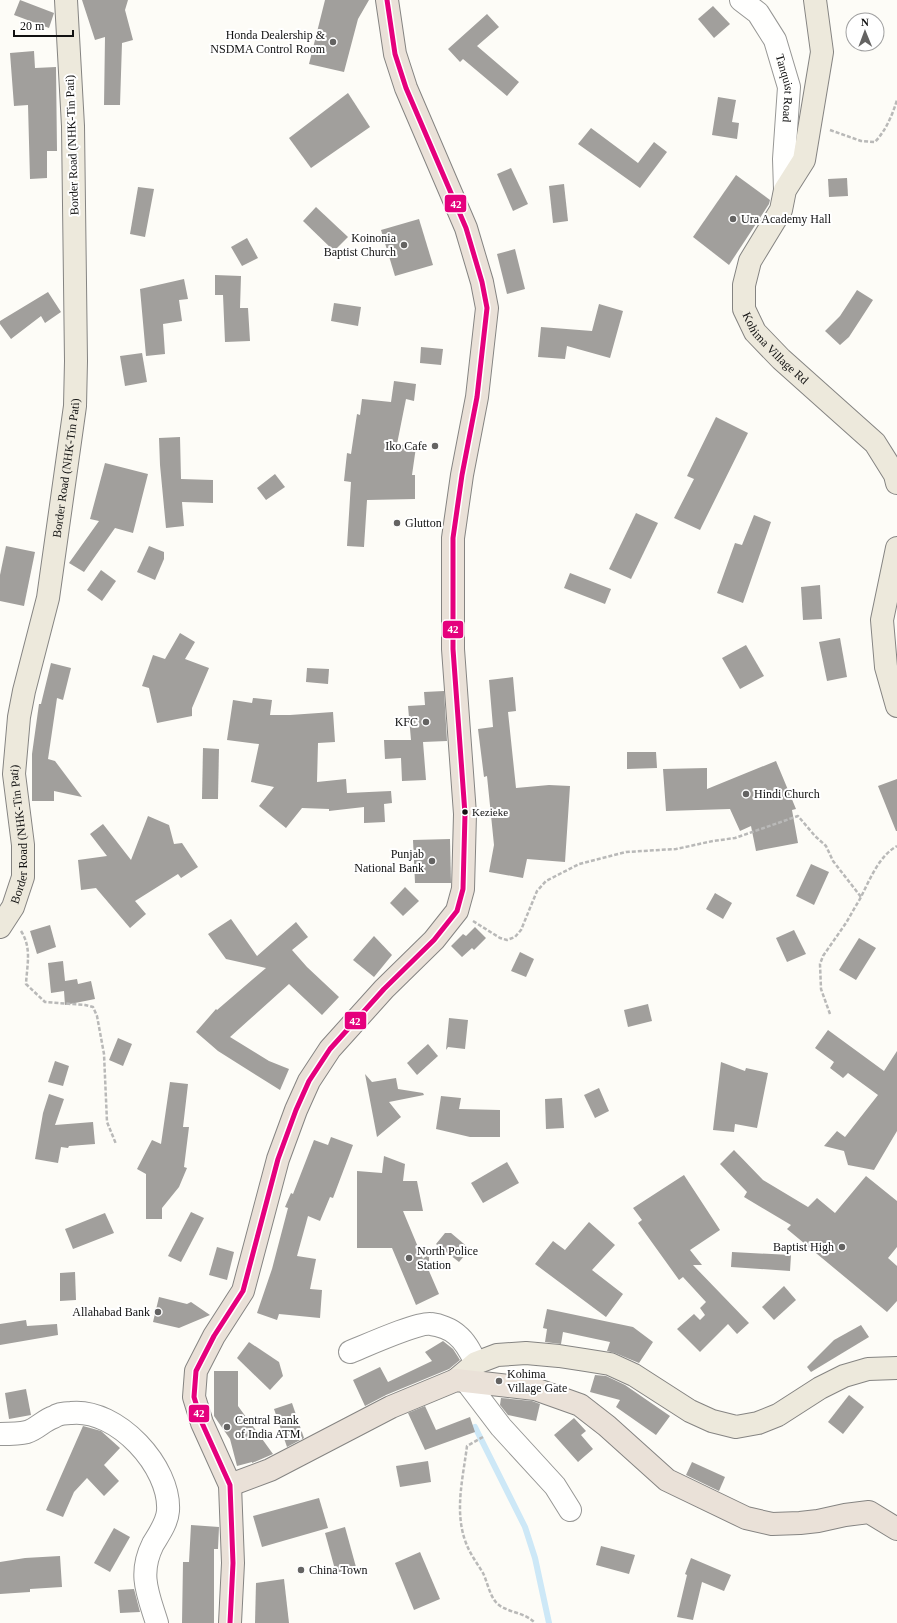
<svg xmlns="http://www.w3.org/2000/svg" width="897" height="1623" viewBox="0 0 897 1623" font-family="Georgia,serif">
	<style>
		.lines { fill: none; stroke-linecap: round; stroke-linejoin: round }
		.stream { stroke: #cde8f7; stroke-width: 6 }
		.building { fill: #a19f9c }
		.minor-casing { stroke: #979795; stroke-width: 24 }
		.major-casing { stroke: #858482; stroke-width: 24 }
		.highway-casing { stroke: #858482; stroke-width: 24 }
		.path { stroke: #b9b9b8; stroke-width: 2.5; stroke-dasharray: 4 2; stroke-linecap: butt }
		.minor { stroke: #fffffe; stroke-width: 22 }
		.major { stroke: #ede9dc; stroke-width: 22 }
		.highway { stroke: #eae1d8; stroke-width: 22 }
		.bus-1-casing { stroke: #fff; stroke-width: 8 }
		.bus-1 { stroke: #e5007d; stroke-width: 5 }
		.poi-dot { fill: #646362; stroke: #fff; stroke-width: 1.5 }
		.bus-dot { fill: #111; stroke: #fff; stroke-width: 1.5 }
		.labels { text-anchor: middle; dominant-baseline: central; stroke-width: 4; stroke-linejoin: round; paint-order: stroke }
		.bus-label { font-size: 11px; fill: #111; stroke: #fff; text-anchor: start }
		.poi-label { font-size: 12px; fill: #111; stroke: #fff; text-anchor: end }
		.street-label { font-size: 12px; fill: #111; stroke: #fff }
		.line-badge { stroke: #fff; stroke-width: 1.5 }
		.badge-label { font-size: 11px; text-anchor: middle; font-weight: bold; fill: #fff }
	</style>
	<rect width="100%" height="100%" fill="#fdfcf7"/>
	<g class="lines">
		<path class="stream" d="M475,1427l50,100 10,31 14,65"/>
	</g>
	<g class="building">
		<path d="M20,0l34,13 -5,15 -35,-13z"/>
		<path d="M82,0h46l-3,10 8,30 -11,3 -2,62h-16l1,-68 -10,3z"/>
		<path d="M325,0h44l-11,19 -14,53 -35,-8z"/>
		<path d="M713,6l17,18 -16,14 -16,-19z"/>
		<path d="M487,14l12,13 -22,19 42,36 -12,14 -44,-37 -3,3 -12,-13z"/>
		<path d="M34,51l1,17 21,-1 1,84h-10v27l-17,1 -2,-74 -14,1 -4,-53z"/>
		<path d="M348,93l22,34 -59,41 -22,-30z"/>
		<path d="M718,97l18,3 -4,22 7,1 -2,16 -25,-4z"/>
		<path d="M591,128l47,35 16,-21 13,10 -27,36 -62,-44z"/>
		<path d="M511,168l17,36 -15,7 -16,-37z"/>
		<path d="M736,175l34,25 -1,4 -40,61 -36,-28z"/>
		<path d="M847,178l1,18 -19,1 -1,-18z"/>
		<path d="M564,184l4,37 -15,2 -4,-37z"/>
		<path d="M138,187l16,2 -9,48 -15,-3z"/>
		<path d="M316,207l32,30 -14,14 -31,-30z"/>
		<path d="M419,219l14,46 -38,11 -14,-46z"/>
		<path d="M247,238l11,20 -16,8 -11,-19z"/>
		<path d="M515,249l10,40 -18,5 -10,-40z"/>
		<path d="M215,275l26,1 -1,32h8l2,33 -25,1 -2,-47h-8z"/>
		<path d="M184,279l4,20 -9,1 3,21 -19,3 2,30 -19,2 -6,-67z"/>
		<path d="M857,290l16,10 -24,37 -9,8 -15,-14 15,-15z"/>
		<path d="M48,292l13,20 -16,11 -4,-7 -30,23 -11,-15v-3z"/>
		<path d="M334,303l27,4 -3,19 -27,-5z"/>
		<path d="M599,304l24,7 -13,47 -43,-12 -2,13 -27,-2 3,-30 51,4z"/>
		<path d="M421,347l22,2 -2,16 -21,-2z"/>
		<path d="M142,353l5,29 -22,4 -5,-30z"/>
		<path d="M394,381l22,3 -2,17 -8,-2 -9,45 19,3 -4,28h3v24l-48,1 -3,47 -17,-1 4,-64 -7,-1 3,-28 4,1 6,-40 3,1 2,-16 29,3z"/>
		<path d="M716,417l32,16 -48,97 -26,-12 20,-39 -7,-3z"/>
		<path d="M180,437l1,42 32,1v23l-31,-1 2,24 -18,2 -6,-63 -1,-27z"/>
		<path d="M105,463l43,11 -15,59 -18,-5 -31,44 -15,-9 30,-42 -9,-2z"/>
		<path d="M275,474l10,13 -19,13 -9,-12z"/>
		<path d="M636,513l22,10 -27,56 -22,-10z"/>
		<path d="M754,515l17,7 -28,81 -26,-10 18,-50 7,2z"/>
		<path d="M6,546l29,6 -11,54 -24,-5v-26z"/>
		<path d="M149,546l15,6v7l-9,21 -18,-8z"/>
		<path d="M101,570l15,11 -14,20 -15,-11z"/>
		<path d="M570,573l41,16 -6,15 -41,-16z"/>
		<path d="M820,585l2,34 -19,1 -2,-33z"/>
		<path d="M180,633l15,9 -10,17 24,9 -17,40v8l-35,7 -8,-35 -7,-2 11,-31 12,4z"/>
		<path d="M840,638l7,39 -20,4 -8,-39z"/>
		<path d="M746,645l18,31 -24,13 -18,-31z"/>
		<path d="M51,663l20,5 -8,32 -6,-2 -9,61 7,2 27,36 -28,-6v10h-22v-47l7,-50h2z"/>
		<path d="M307,668l22,1 -1,15 -22,-2z"/>
		<path d="M513,677l3,34 -8,1 8,76 33,-3 21,1 -5,76 -38,-3 -4,19 -34,-6 5,-27 -7,-69 -3,1 -6,-48 15,-2 -4,-47z"/>
		<path d="M444,691l3,50 -24,1 3,38 -24,1 -1,-23 -16,1 -1,-19h27l-3,-34 17,-1 -1,-13z"/>
		<path d="M253,698l19,2 -2,15h20l43,-3 2,30 -17,1 -1,39 29,-3 1,14 44,-2 1,12 -8,1 1,18 -21,1v-16l-35,4v-2l-27,-1 -16,20 -27,-22 15,-19 -23,-5 8,-38 -32,-4 6,-40 19,3z"/>
		<path d="M203,748l16,1 -1,50h-16z"/>
		<path d="M627,752h29l1,16 -30,1z"/>
		<path d="M776,761l20,48 -4,1 6,33 -42,8 -5,-25 -11,5 -10,-22 -64,2 -3,-42 44,-1v21z"/>
		<path d="M897,779v52h-1l-18,-45z"/>
		<path d="M148,816l21,9 5,19 8,-1 16,24 -17,11 -3,-4 -43,27 11,13 -16,14 -34,-40 -15,2 -3,-30 29,-4 -17,-22 13,-10 28,36z"/>
		<path d="M450,839l1,44h-36l-2,-43z"/>
		<path d="M811,864l18,8 -15,33 -18,-9z"/>
		<path d="M405,887l14,14 -16,15 -13,-13z"/>
		<path d="M715,893l17,10 -9,16 -17,-10z"/>
		<path d="M231,919l26,37 39,-34 12,15 -16,13 15,17 32,30 -17,18 -33,-31 -59,53 39,24 20,8 -9,21 -62,-39 -22,-19 20,-23 1,1 49,-42 -40,-9 -18,-25z"/>
		<path d="M50,925l6,22 -19,7 -7,-23z"/>
		<path d="M475,927l11,11 -12,12 -2,-2 -10,9 -11,-11 12,-12 3,2z"/>
		<path d="M794,930l12,24 -19,8 -11,-24z"/>
		<path d="M374,936l18,19 -18,22 -21,-17z"/>
		<path d="M859,938l17,10 -20,32 -17,-10z"/>
		<path d="M520,952l14,7 -8,18 -15,-6z"/>
		<path d="M63,961l2,20 12,-2 1,5 13,-3 4,18 -30,6 -1,-14 -13,2 -3,-30z"/>
		<path d="M648,1004l4,17 -24,6 -4,-17z"/>
		<path d="M449,1018l19,2 -3,29 -17,-2 -2,3z"/>
		<path d="M828,1030l56,41 13,-20v80l-23,39 -26,-5 -4,-14 -20,-5 13,-15 8,6 33,-42 -30,-22 -5,5 -13,-10 4,-6 -19,-14z"/>
		<path d="M118,1038l14,6 -9,22 -14,-6z"/>
		<path d="M428,1044l10,12 -21,19 -10,-12z"/>
		<path d="M55,1061l14,5 -6,20 -15,-4z"/>
		<path d="M721,1062l24,9 1,-3 22,5 -11,55 -22,-4 -1,8 -21,-2z"/>
		<path d="M365,1074l7,8 24,-4 2,11 25,4 1,2 -35,7 12,15 -24,20z"/>
		<path d="M170,1082l18,2 -5,43h6l-5,40 3,1 -8,19 -17,21v11h-16v-45l-9,-5 15,-29 9,4z"/>
		<path d="M599,1088l10,23 -14,7 -11,-23z"/>
		<path d="M49,1094l15,5 -9,26 38,-3 2,22 -26,2 -1,2 -7,-1 -3,16 -23,-4 8,-46z"/>
		<path d="M441,1096l20,2 -2,11 41,1v27h-30l-34,-8z"/>
		<path d="M562,1098l2,30 -18,1 -1,-30z"/>
		<path d="M331,1137l22,8 -20,53 -3,-1 -10,24 -12,-5 -11,40 19,3 -6,30 12,1 -2,28 -41,-4 -2,6 -20,-7 15,-44 16,-61 -3,-1 6,-14 2,1 21,-54 14,5z"/>
		<path d="M734,1150l29,30 45,27 9,-9 18,15 31,-37 31,25v46l-9,11 9,8v35l-10,11 -100,-83 4,-4 -47,-28 3,-5 -27,-28z"/>
		<path d="M384,1156l21,8 -2,17h14l6,30h-20l20,48 6,-6v18l10,23 -23,11 -24,-57h-35v-77l25,2z"/>
		<path d="M507,1162l12,21 -36,20 -12,-20z"/>
		<path d="M684,1175l36,55 -30,20 12,15h-9l56,58 -12,11 -9,-10 -28,28 -23,-23 17,-15 6,6 5,-5 -5,-7 6,-6 -23,-25 -4,3 -41,-57 4,-3 -9,-12z"/>
		<path d="M191,1212l13,6 -23,44 -13,-6z"/>
		<path d="M105,1213l9,20 -41,16 -8,-20z"/>
		<path d="M589,1222l26,23 -23,25 31,24 -17,23 -71,-53 18,-23 12,9z"/>
		<path d="M445,1233h6l19,16 -11,13 -23,-18z"/>
		<path d="M217,1247l17,5 -7,28 -18,-5z"/>
		<path d="M732,1252l59,3 -1,16 -59,-4z"/>
		<path d="M75,1272l1,28 -16,1v-28z"/>
		<path d="M784,1286l12,14 -22,20 -12,-13z"/>
		<path d="M159,1297l28,7 4,-2 19,13 -31,13 -26,-6z"/>
		<path d="M547,1309l86,18 20,15 -14,21 -24,-10 -8,-2 3,-9 -47,-10 -2,12 -16,-2 2,-13 -4,-1z"/>
		<path d="M26,1320l1,6 30,-2 1,11 -58,10v-21z"/>
		<path d="M861,1325l8,12 -58,35 -4,-5 27,-27z"/>
		<path d="M443,1341l10,8 7,11 -11,9 -63,26 -21,11 -12,-26 27,-13 8,15 44,-21 -7,-9z"/>
		<path d="M249,1342l30,20 4,14 -13,14 -33,-32z"/>
		<path d="M214,1371h24v35l8,11 -3,2 4,-1 26,36 -21,9v-1l-15,4 -7,-27 -16,-23z"/>
		<path d="M595,1375l11,1 19,9 45,31 -14,19 -40,-28 4,-7 -30,-8z"/>
		<path d="M26,1389l5,26 -22,4 -4,-26z"/>
		<path d="M849,1395l15,12 -21,27 -15,-12z"/>
		<path d="M501,1398l31,3 8,3 -4,17 -28,-6 -8,-10z"/>
		<path d="M292,1403l12,35 -17,9 -13,-38z"/>
		<path d="M425,1406l11,24 34,-13 5,15 -50,18 -17,-37z"/>
		<path d="M574,1418l12,13 -5,4 12,14 -15,13 -24,-27z"/>
		<path d="M83,1426l18,5 19,17 -16,17 15,16 -15,15 -17,-18 -13,14 -11,25 -17,-7z"/>
		<path d="M428,1461l3,21 -31,5 -4,-21z"/>
		<path d="M692,1462l33,15 -6,14 -33,-16z"/>
		<path d="M319,1498l9,30 -66,19 -9,-31z"/>
		<path d="M191,1525l28,2 -1,22h-4v74h-32l1,-61h6z"/>
		<path d="M345,1527l11,40 -20,6 -11,-40z"/>
		<path d="M114,1528l16,9 -20,35 -16,-9z"/>
		<path d="M601,1546l34,9 -6,19 -33,-9z"/>
		<path d="M420,1552l20,47 -26,11 -19,-47z"/>
		<path d="M60,1556l2,31 -32,2v3l-30,2v-32l25,-4z"/>
		<path d="M691,1558l40,17 -7,16 -22,-9 -9,38 -16,-3 10,-42 -2,-1z"/>
		<path d="M284,1579l5,44h-34l1,-40z"/>
		<path d="M134,1589l6,23 -20,1 -2,-23z"/>
	</g>
	<g class="lines">
		<g class="minor-casing">
			<g id="minor">
				<path id="s1" d="M741,0l17,13 17,27 14,47 -5,72 1,31"/>
				<path d="M350,1352c15,-6 68,-30 81,-28 8,1 20,5 26,11 9,7 14,18 19,28"/>
				<path d="M466,1381l35,46 54,59 15,24"/>
				<path d="M0,1434c9,0 19,0 27,-2 10,-3 17,-12 27,-15 4,-3 12,-4 17,-4 46,-5 100,54 97,98 -1,12 -9,23 -15,33 -15,30 -5,50 4,79"/>
			</g>
		</g>
		<g class="major-casing">
			<g id="major">
				<path id="s2" d="M815,0l7,52 -18,108 -19,30 -4,20 -31,51 -6,24v24l11,23 26,27 94,84 20,32 2,8"/>
				<path d="M897,548l-15,72 4,47 11,39"/>
				<path id="s3" d="M0,927l13,-20 10,-30v-32l-9,-71 5,-57 5,-26 24,-93 27,-192 1,-45 -3,-235 -7,-126"/>
				<path d="M456,1380l20,-17 21,-8 29,-2 33,3 26,4 25,4 24,11 56,36 22,10 24,6 22,-4 20,-8 42,-27 24,-12 24,-7 29,-1"/>
			</g>
		</g>
		<g class="highway-casing">
			<g id="highway">
				<path d="M230,1485l40,-15 121,-63 65,-27 79,9 45,16 27,21 60,54 79,38 26,6 28,-1 18,-2 27,-6 24,-3 28,17"/>
				<path d="M230,1623l3,-60 -3,-78 -28,-62 -8,-26 2,-26 18,-35 29,-45 35,-132 18,-49 13,-29 21,-32 54,-60 50,-49 23,-29 6,-22 2,-75 -12,-165v-111l9,-63 15,-78 10,-89 -5,-26 -16,-54 -60,-140 -11,-34 -8,-54"/>
			</g>
		</g>
		<g class="path">
			<path d="M830,130l31,11 14,1c11,-12 17,-26 22,-42"/>
			<path d="M473,921l27,17 7,2 8,-3 6,-7 16,-39 9,-10 33,-17 47,-12 50,-3 37,-8 22,-3 63,-22 17,20 11,10 7,15 28,36c9,-18 18,-41 36,-51"/>
			<path d="M21,931c11,17 6,34 5,53l19,18 40,3 8,2 4,9 7,38 3,68 9,22"/>
			<path d="M830,1014l-9,-25 -1,-25 3,-8 23,-33 15,-26"/>
			<path d="M483,1437l-16,9c-4,32 -13,66 -1,97 4,11 11,20 17,30 4,8 6,20 12,28 9,12 29,10 40,22"/>
		</g>
		<use href="#minor" class="minor"/>
		<use href="#major" class="major"/>
		<use href="#highway" class="highway"/>
		<g class="bus-1-casing">
			<path id="bus-1" d="M230,1623l3,-60 -3,-78 -28,-62 -8,-26 2,-26 18,-35 29,-45 35,-132 18,-49 13,-29 21,-32 54,-60 50,-49 23,-29 6,-22 2,-75 -12,-165v-111l9,-63 15,-78 10,-89 -5,-26 -16,-54 -60,-140 -11,-34 -8,-54"/>
		</g>
		<use href="#bus-1" class="bus-1"/>
	</g>
	<g class="poi-dot">
		<circle cx="333" cy="42" r="4"/>
		<circle cx="733" cy="219" r="4"/>
		<circle cx="404" cy="245" r="4"/>
		<circle cx="435" cy="446" r="4"/>
		<circle cx="397" cy="523" r="4"/>
		<circle cx="426" cy="722" r="4"/>
		<circle cx="746" cy="794" r="4"/>
		<circle cx="432" cy="861" r="4"/>
		<circle cx="842" cy="1247" r="4"/>
		<circle cx="409" cy="1258" r="4"/>
		<circle cx="158" cy="1312" r="4"/>
		<circle cx="499" cy="1381" r="4"/>
		<circle cx="227" cy="1427" r="4"/>
		<circle cx="301" cy="1570" r="4"/>
	</g>
	<circle class="bus-dot" cx="465" cy="812" r="3.5"/>
	<g class="labels">
		<g class="bus-label">
			<text x="472" y="812">Kezieke</text>
		</g>
		<g class="poi-label">
			<text x="325" y="35">Honda Dealership &amp;<tspan x="325" dy="14">NSDMA Control Room</tspan></text>
			<text x="741" y="219" text-anchor="start">Ura Academy Hall</text>
			<text x="396" y="238">Koinonia<tspan x="396" dy="14">Baptist Church</tspan></text>
			<text x="427" y="446">Iko Cafe</text>
			<text x="405" y="523" text-anchor="start">Glutton</text>
			<text x="418" y="722">KFC</text>
			<text x="754" y="794" text-anchor="start">Hindi Church</text>
			<text x="424" y="854">Punjab<tspan x="424" dy="14">National Bank</tspan></text>
			<text x="834" y="1247">Baptist High</text>
			<text x="417" y="1251" text-anchor="start">North Police<tspan x="417" dy="14">Station</tspan></text>
			<text x="150" y="1312">Allahabad Bank</text>
			<text x="507" y="1374" text-anchor="start">Kohima<tspan x="507" dy="14">Village Gate</tspan></text>
			<text x="235" y="1420" text-anchor="start">Central Bank<tspan x="235" dy="14">of India ATM</tspan></text>
			<text x="309" y="1570" text-anchor="start">China Town</text>
		</g>
		<g class="street-label">
			<text stroke="none"><textPath href="#s1" startOffset="103">Tanquist Road</textPath></text>
			<text transform="translate(72 145) rotate(-92)">Border Road (NHK-Tin Pati)</text>
			<text stroke="none"><textPath href="#s2" startOffset="377">Kohima Village Rd</textPath></text>
			<text stroke="none"><textPath href="#s3" startOffset="470">Border Road (NHK-Tin Pati)</textPath></text>
			<text stroke="none"><textPath href="#s3" startOffset="98">Border Road (NHK-Tin Pati)</textPath></text>
		</g>
	</g>
	<g class="line-badge">
		<rect x="444" y="194" width="23" height="19" rx="4" fill="#e5007d"/>
		<rect x="442" y="620" width="22" height="19" rx="4" fill="#e5007d"/>
		<rect x="344" y="1011" width="23" height="19" rx="4" fill="#e5007d"/>
		<rect x="188" y="1404" width="22" height="19" rx="4" fill="#e5007d"/>
	</g>
	<g class="badge-label">
		<text x="456" y="208">42</text>
		<text x="453" y="633">42</text>
		<text x="355" y="1025">42</text>
		<text x="199" y="1417">42</text>
	</g>
	<g transform="translate(865 32) rotate(359)"><circle r="19" fill="#ffffff" stroke="#a0a0a0"/>
	<path d="M0-3L7 15L0 10L-7 15Z" fill="#646362"/>
	<text y="-6" font-size="11" font-weight="bold" text-anchor="middle" fill="#111111">N</text>
	</g>
	<path d="M14 30v6h59v-6" fill="none" stroke="#111111" stroke-width="2"/>
	<text x="20" y="30" font-size="12" fill="#111111" stroke="#ffffff" stroke-width="3" paint-order="stroke">20 m</text>
</svg>
